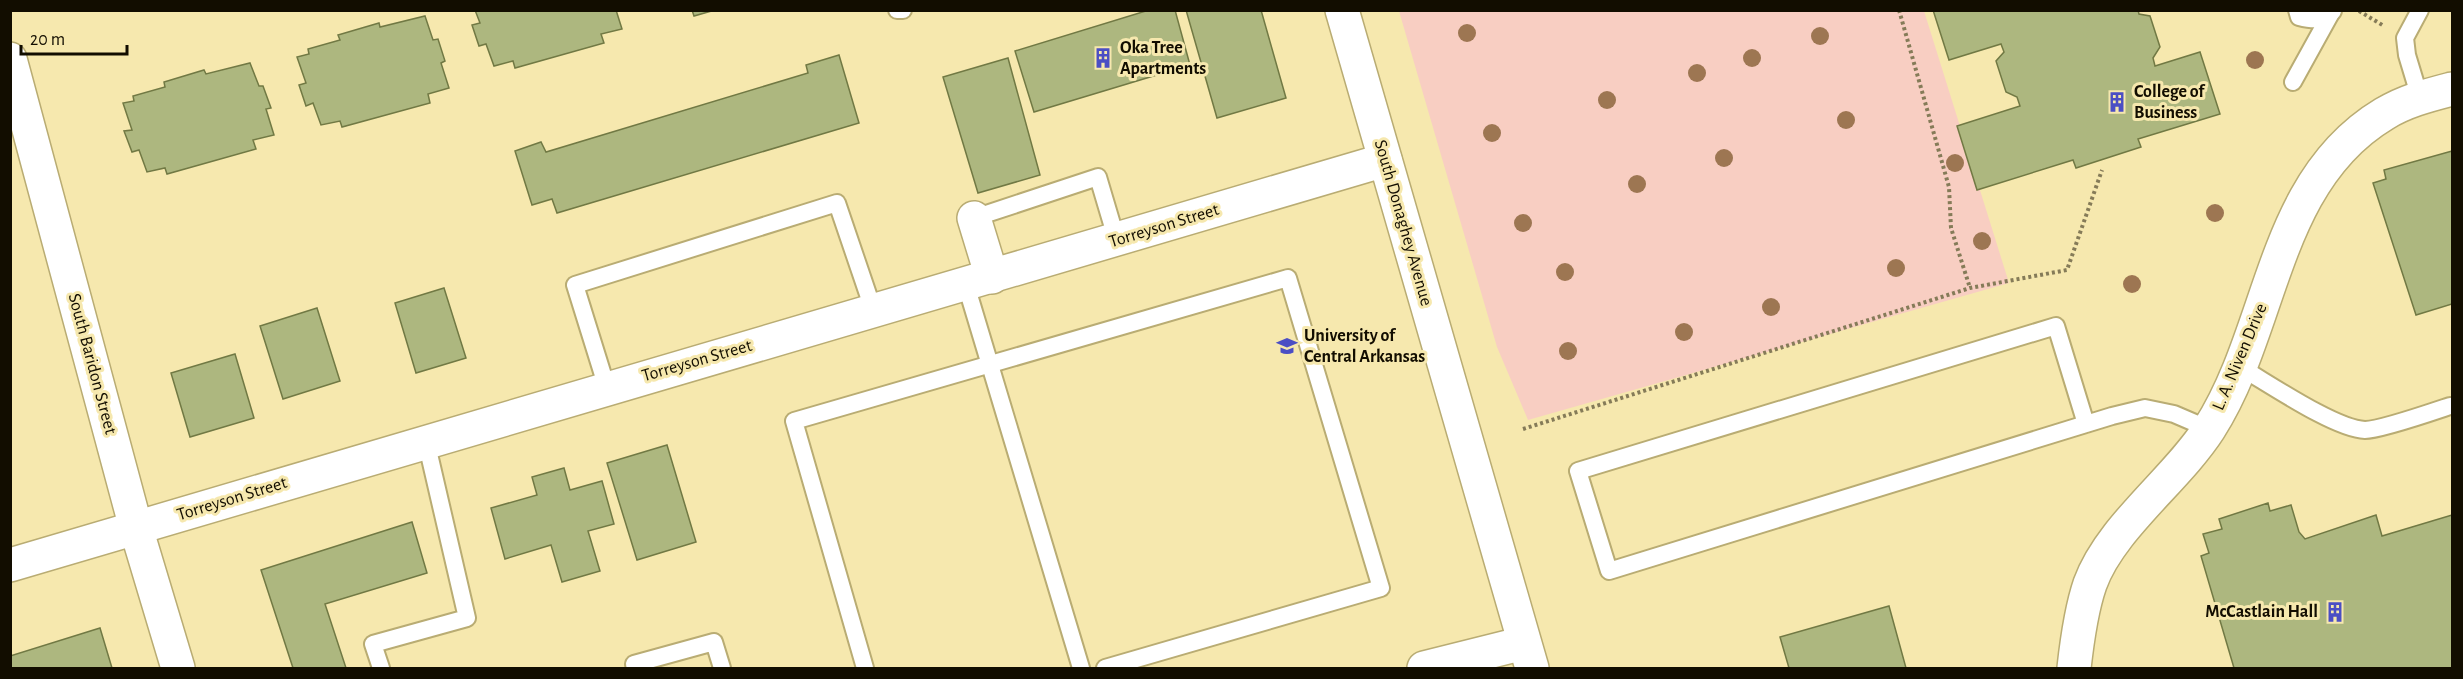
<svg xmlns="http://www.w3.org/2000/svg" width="2463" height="679" viewBox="0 0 2463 679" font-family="'Alegreya Sans',sans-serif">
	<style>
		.green { fill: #f8cec2 }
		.building { fill: #adb77f; stroke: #717944; stroke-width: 1.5 }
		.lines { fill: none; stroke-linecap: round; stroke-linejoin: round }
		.lane-casing { stroke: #b9ac73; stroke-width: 20 }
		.street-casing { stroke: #b9ac73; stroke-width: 36 }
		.secondary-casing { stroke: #b9ac73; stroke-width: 36 }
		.path { stroke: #857b58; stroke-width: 4; stroke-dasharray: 3 3; stroke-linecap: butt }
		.lane { stroke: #fff; stroke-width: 16 }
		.street { stroke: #fff; stroke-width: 33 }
		.secondary { stroke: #fff; stroke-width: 33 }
		.tree { fill: #9d7652 }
		.labels { text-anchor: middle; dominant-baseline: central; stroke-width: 6; stroke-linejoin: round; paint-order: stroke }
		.poi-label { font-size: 18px; font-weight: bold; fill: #120d00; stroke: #f6e8ae; text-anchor: start }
		.street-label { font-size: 18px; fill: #120d00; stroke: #f6e8ae }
	</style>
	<rect width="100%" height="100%" fill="#f6e8ae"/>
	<path class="green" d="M1399,11h525l85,272 -481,137 -31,-73z"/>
	<g class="building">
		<path d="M475,10h141l6,19 -21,5 3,9 -89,25 -2,-7 -19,5 -8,-22 -7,2 -7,-21 8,-2z"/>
		<path d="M692,10h23l-21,6z"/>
		<path d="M1149,10h26l15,55 -156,47 -19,-61z"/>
		<path d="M1186,10h75l25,88 -69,20z"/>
		<path d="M1933,10h205l1,4 11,2 10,31 -7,11 2,8 45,-14 20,62 -82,25 3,8 -65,21 -3,-8 -96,30 -20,-64 63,-20 -3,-9 -11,-5 -10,-31 8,-9 -3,-8 -52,16z"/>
		<path d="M425,16l8,24 5,-1 7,22 -4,2 8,25 -21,6 2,9 -88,24 -2,-6 -19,4 -8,-22 -7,3 -7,-21 7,-2 -9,-26 12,-3 -1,-5 32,-9 -2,-5 41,-12 1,4z"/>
		<path d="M839,55l20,68 -302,90 -5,-14 -20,6 -17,-54 26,-9 5,10 262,-79 -2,-8z"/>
		<path d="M1008,58l32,117 -62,18 -35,-116z"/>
		<path d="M250,63l9,23h4l8,22 -5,1 8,26 -21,5 3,9 -89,25 -2,-6 -18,4 -8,-22 -7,2 -8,-21 8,-1 -9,-27 11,-2 -1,-5 32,-9 -1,-5 40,-12 2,4z"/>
		<path d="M2452,151v153l-36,11 -43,-132 13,-4 -2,-9z"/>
		<path d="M444,288l22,70 -50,15 -21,-70z"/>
		<path d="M317,308l23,73 -57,18 -23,-73z"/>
		<path d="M235,354l19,64 -64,19 -19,-64z"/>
		<path d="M667,445l29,97 -59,18 -30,-97z"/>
		<path d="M564,468l6,22 32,-9 12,43 -26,7 12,40 -38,11 -11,-37 -46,14 -14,-51 46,-13 -5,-18z"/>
		<path d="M2268,503l2,8 21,-6 8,27 6,7 71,-24 6,21 70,-21v153h-218l-33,-112 8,-3 -6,-19 19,-5 -3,-10z"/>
		<path d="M412,522l15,51 -102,31 21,64h-53l-32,-98z"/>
		<path d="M1889,606l17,62h-117l-9,-31z"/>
		<path d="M100,628l12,40h-102v-12z"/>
	</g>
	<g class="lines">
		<g class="lane-casing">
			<g id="lane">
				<path d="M897,10h6"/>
				<path d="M2297,10l2,7c12,3 26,5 34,-6"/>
				<path d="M2420,10l-15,28 2,17 13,43"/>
				<path d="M2293,82l37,-67"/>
				<path d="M974,218l124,-41 19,64"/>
				<path d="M966,285l115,383"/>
				<path d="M2240,367c28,16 95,62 125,63 15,0 67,-18 85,-24"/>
				<path d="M607,388l-32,-103 262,-82 36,106"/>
				<path d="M2086,424l-30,-98 -478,145 31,100 503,-155 33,-8 29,6 35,15"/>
				<path d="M381,668l-8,-24 94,-26 -41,-177"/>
				<path d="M635,668l-1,-4 80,-22 8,26"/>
				<path d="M865,668l-71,-247 494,-143 93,310 -276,80"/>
			</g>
		</g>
		<g class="street-casing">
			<g id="street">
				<path d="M10,59l126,469 42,140"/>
				<path d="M974,218l18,59"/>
				<path d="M10,565l1375,-405"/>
				<path d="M2074,668c3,-27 7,-58 16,-84 20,-56 86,-104 119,-155 65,-101 62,-247 175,-315 21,-13 45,-19 68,-25"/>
			</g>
		</g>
		<g class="secondary-casing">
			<g id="secondary">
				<path d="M1342,10l190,658"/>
				<path d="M1424,668l100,-25"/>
			</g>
		</g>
		<g class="path">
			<path d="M1899,10l50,177 2,41 19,60"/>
			<path d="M2359,11l25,15"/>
			<path d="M1523,429l447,-141 97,-18 35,-100"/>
		</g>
		<use href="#lane" class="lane"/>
		<use href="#street" class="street"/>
		<use href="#secondary" class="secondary"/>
	</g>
	<g class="tree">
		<circle cx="1467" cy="33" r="9"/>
		<circle cx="1820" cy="36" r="9"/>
		<circle cx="1752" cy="58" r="9"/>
		<circle cx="2255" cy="60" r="9"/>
		<circle cx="1697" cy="73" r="9"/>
		<circle cx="1607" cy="100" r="9"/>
		<circle cx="1846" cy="120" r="9"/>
		<circle cx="1492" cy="133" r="9"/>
		<circle cx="1724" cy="158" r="9"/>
		<circle cx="1955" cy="163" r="9"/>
		<circle cx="1637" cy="184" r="9"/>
		<circle cx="2215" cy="213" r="9"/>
		<circle cx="1523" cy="223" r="9"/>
		<circle cx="1982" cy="241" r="9"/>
		<circle cx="1896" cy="268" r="9"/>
		<circle cx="1565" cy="272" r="9"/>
		<circle cx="2132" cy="284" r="9"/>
		<circle cx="1771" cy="307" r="9"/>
		<circle cx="1684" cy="332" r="9"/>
		<circle cx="1568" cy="351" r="9"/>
	</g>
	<defs>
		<g id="building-bare" transform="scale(1.62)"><path d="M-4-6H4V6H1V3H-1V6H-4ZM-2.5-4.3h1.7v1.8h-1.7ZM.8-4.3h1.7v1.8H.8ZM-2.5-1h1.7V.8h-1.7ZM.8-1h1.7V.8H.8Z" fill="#4b4ec4" stroke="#f6e8ae" stroke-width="2.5" paint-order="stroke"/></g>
		<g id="university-bare" transform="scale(1.62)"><path d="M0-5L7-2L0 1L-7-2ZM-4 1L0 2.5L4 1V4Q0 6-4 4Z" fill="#4b4ec4" stroke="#f6e8ae" stroke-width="2.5" paint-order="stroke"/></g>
	</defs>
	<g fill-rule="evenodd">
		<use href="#building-bare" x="1103" y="58"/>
		<use href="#building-bare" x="2117" y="102"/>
		<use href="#university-bare" x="1287" y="346"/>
		<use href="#building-bare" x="2335" y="612"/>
	</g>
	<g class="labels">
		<g class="poi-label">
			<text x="1120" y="48">Oka Tree<tspan x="1120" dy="21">Apartments</tspan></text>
			<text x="2134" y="92">College of<tspan x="2134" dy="21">Business</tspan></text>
			<text x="1304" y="336">University of<tspan x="1304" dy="21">Central Arkansas</tspan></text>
			<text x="2318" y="612" text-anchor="end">McCastlain Hall</text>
		</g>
		<g class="street-label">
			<text transform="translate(1403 223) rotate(74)">South Donaghey Avenue</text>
			<text transform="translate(1164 226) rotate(-17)">Torreyson Street</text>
			<text transform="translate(2240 357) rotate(-67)">L. A. Niven Drive</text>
			<text transform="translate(697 361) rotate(-16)">Torreyson Street</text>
			<text transform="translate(92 364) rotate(75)">South Baridon Street</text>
			<text transform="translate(232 499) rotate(-17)">Torreyson Street</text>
		</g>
	</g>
	<rect width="2463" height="679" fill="none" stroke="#120d00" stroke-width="24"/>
	<path d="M21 45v9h106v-9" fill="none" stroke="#120d00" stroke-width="3"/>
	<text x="30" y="45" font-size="18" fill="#120d00" stroke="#f6e8ae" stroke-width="4.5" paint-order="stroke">20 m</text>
</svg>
